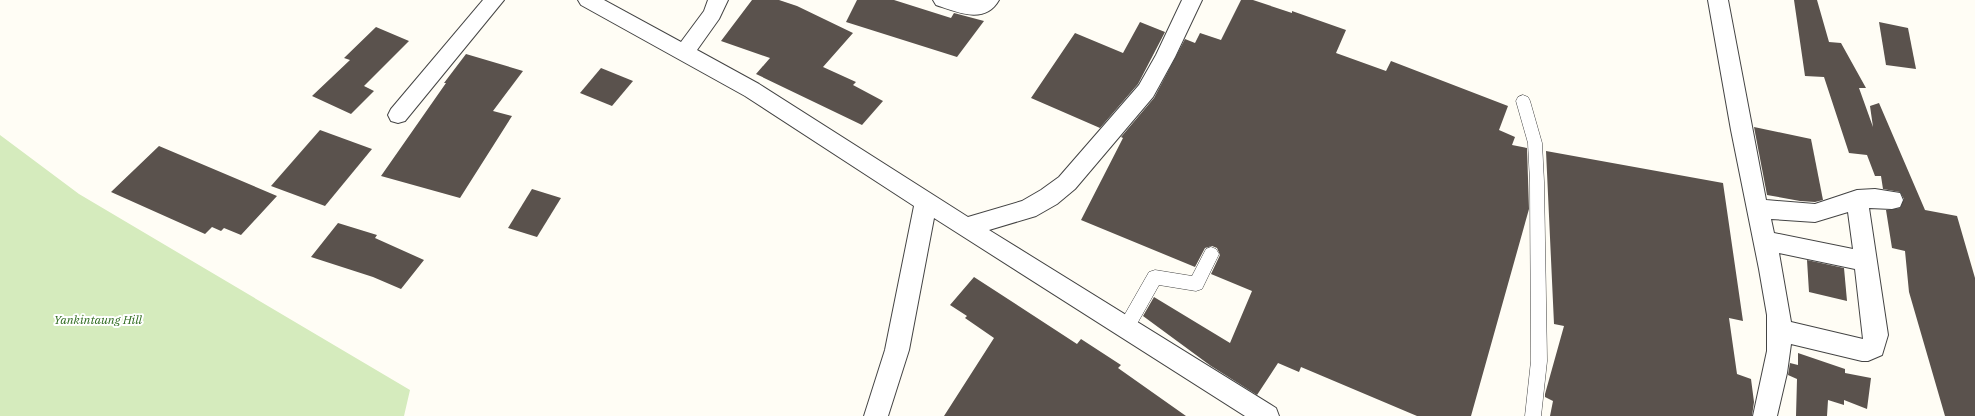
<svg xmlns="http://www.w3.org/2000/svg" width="1975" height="416" viewBox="0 0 1975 416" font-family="'IBM Plex Serif',serif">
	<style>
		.green { fill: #d5ebbd }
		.building { fill: #5a524d }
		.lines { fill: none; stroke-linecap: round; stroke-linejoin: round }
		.lane-casing { stroke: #444; stroke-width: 1 }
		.street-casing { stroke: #444; stroke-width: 2 }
		.lane { fill: #fff; fill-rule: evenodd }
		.street { fill: #fff; fill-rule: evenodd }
		.labels { text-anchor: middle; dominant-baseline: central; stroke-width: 4; stroke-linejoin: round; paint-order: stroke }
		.park-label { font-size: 12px; font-style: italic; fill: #2f6b1f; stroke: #fff }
	</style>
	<rect width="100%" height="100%" fill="#fffdf5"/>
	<path class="green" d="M0,135l79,59 331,196 -6,26h-404z"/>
	<g class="building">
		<path d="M752,0h27l18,6 56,27 -30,34 33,15 -3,3 30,16 -21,24 -106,-51 14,-16 -49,-17z"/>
		<path d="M857,0h37l57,18 3,-5 30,8 -27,36 -111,-35z"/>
		<path d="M1241,0h12l39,13v-2l54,19 -10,23 50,18 5,-10 117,45 -9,24 16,7 -3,8 15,3 2,61 -58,207h-54l-116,-49 -2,5 -21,-9 -21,32 -46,-29 -68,-50 11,-19 76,46 22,-52 -41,-17 9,-19 -3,-7 -5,-2 -7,2 -10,19 -114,-47 42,-82 -2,-1 33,-39 31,-59 10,4 5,-10 21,7z"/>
		<path d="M1794,0h23l12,42 12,1 25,45h-7l14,39 -3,-21 9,-3 46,107 32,6 18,62v138h-30l-36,-124 -4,-41 -13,-3 -6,-38 14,-2 4,-9 -4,-7 -17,-3 -2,-13h-6l-8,-21 -18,-2 -25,-76 -19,-1z"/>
		<path d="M1140,22l25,10 -27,52 -38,44 -69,-30 44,-65 48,20z"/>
		<path d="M1879,22l29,6 8,41 -30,-4z"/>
		<path d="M376,27l33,14 -45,45 10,5 -23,23 -39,-18 38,-36 -6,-2z"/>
		<path d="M466,54l57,17 -30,40 19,5 -52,82 -79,-22 65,-93h-2z"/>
		<path d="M601,68l32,13 -21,25 -32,-13z"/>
		<path d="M1754,127l57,12 12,61 -8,2 -15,-1 -33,-6z"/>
		<path d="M320,130l52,19 -47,57 -54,-20z"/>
		<path d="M159,146l118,50 -36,39 -17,-7 -3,3 -9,-4 -7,7 -94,-42z"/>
		<path d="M1546,151l177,32 20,138 -14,-3 8,56 14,5 3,23 -2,14h-202l3,-15 -8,-4v-3l19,-68 -10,-2z"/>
		<path d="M532,189l29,9 -24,39 -29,-9z"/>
		<path d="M338,223l39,12 -2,3 49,22 -23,29 -28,-12 -62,-20z"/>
		<path d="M1807,260l37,8 3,33 -38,-9z"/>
		<path d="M974,277l103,67 4,-5 40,26 -3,3 68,48h-242l50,-78 -29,-20 2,-2 -17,-11z"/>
		<path d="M1798,353l47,16v4l26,5 -4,31 -23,-9v5l-16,-5 -1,16h-31l1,-37 -9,-4 2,-12 8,2z"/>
	</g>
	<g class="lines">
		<g class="lane-casing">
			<g id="lane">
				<path d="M1523,95l5,2 2,4 12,42 2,39 3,179 -6,55h-16l6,-55 -1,-179 -2,-39 -12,-42 2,-4z"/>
				<path d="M1211,247l5,2 3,5 -17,35 -6,2 -37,-6 -26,46 -6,2 -6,-2 -2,-5 2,-5 28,-49 6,-2 37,6 14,-27z"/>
			</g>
		</g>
		<g class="street-casing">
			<g id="street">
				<path d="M483,0h21l-99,121 -7,2 -7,-2 -3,-6 3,-6z"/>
				<path d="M578,0h26l77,42 23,-31 4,-11h20l-9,19 -22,31 62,34 209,133 54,-16 19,-11 18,-13 80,-92 17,-30 26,-55h20l-27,57 -22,40 -78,92 -18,15 -21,12 -47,14 287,178 3,8h-34l-311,-198 -25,132 -21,66h-24l21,-66 29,-144 -169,-110 -164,-91z"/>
				<path d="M933,0h66c-14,25 -42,12 -63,5z"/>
				<path d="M1708,0h20l38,200 49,4 42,-14 18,-1 25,4 3,7 -3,7 -8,2 -23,-1 19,127 -6,20 -14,6h-6l-71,-17 -4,29 -10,43h-24l14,-65v-36l-8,-46 -28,-139zM1848,212l5,37 -79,-16 -3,-14 44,3zM1779,253l76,16 8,70 -72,-17z"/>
			</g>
		</g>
		<use href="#lane" class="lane"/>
		<use href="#street" class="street"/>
	</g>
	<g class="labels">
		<g class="park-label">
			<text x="98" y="319">Yankintaung Hill</text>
		</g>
	</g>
</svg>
